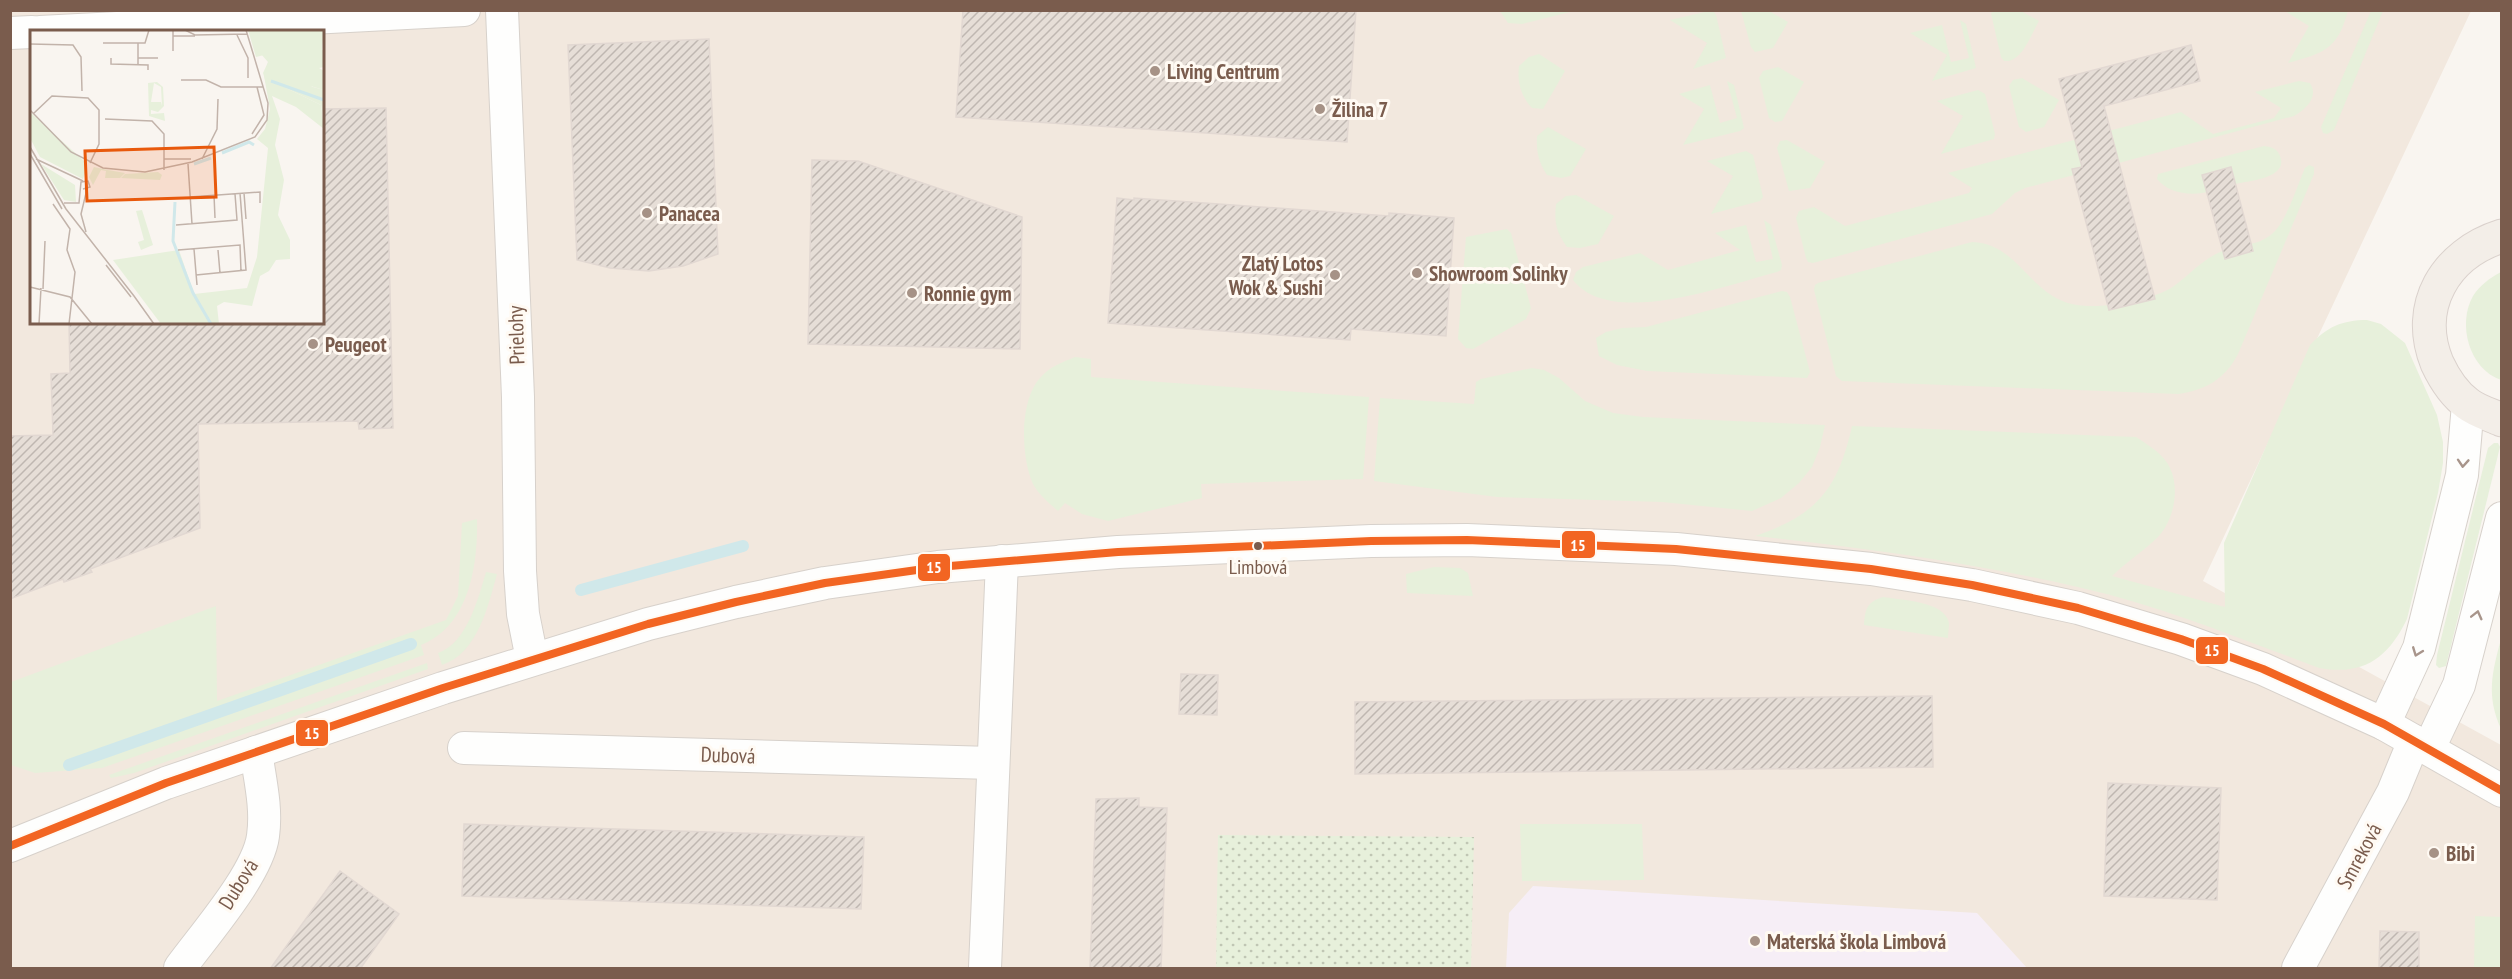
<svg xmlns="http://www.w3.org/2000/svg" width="2512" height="979" viewBox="0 0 2512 979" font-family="'PT Sans Narrow',sans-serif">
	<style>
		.residential { fill: #f2e8de; fill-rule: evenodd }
		.education { fill: #f6eef6 }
		.green { fill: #e7f0db }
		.park { fill: url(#park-dots) }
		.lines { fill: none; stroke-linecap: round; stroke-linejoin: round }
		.stream { stroke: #d0e8ea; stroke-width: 12 }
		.building { fill: url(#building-hatch); stroke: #e2d8d2; stroke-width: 1.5 }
		.minor-casing { stroke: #d7d1cb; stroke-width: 34 }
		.primary-casing { stroke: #dad1cc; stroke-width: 35 }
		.minor { stroke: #fefefd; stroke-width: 32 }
		.primary { stroke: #f3eee8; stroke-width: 33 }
		.bus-1-casing { stroke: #fffaf3; stroke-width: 12 }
		.bus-1 { stroke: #f26522; stroke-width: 8 }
		.oneway { stroke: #a8958b }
		.poi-dot { fill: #a69286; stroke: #fffaf3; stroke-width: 2 }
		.bus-dot { fill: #7a5c4d; stroke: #fffaf3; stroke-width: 2 }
		.labels { text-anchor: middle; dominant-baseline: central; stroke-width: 6; stroke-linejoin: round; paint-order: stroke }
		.bus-label { font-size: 20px; fill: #7a5c4d; stroke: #fffaf3 }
		.poi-label { font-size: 21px; font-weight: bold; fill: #7a5c4d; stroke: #fffaf3; text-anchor: start }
		.street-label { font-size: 21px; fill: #7a5c4d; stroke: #fffaf3 }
		.inset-river { fill: none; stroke: #d0e8ea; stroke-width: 3 }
		.inset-road { fill: none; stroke: #c2b3aa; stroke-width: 1.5 }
		.view { fill: #e8590c; fill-opacity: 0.15; stroke: #e8590c; stroke-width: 3 }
		.inset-edge { fill: none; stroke: #7a5c4d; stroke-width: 3 }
		.line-badge { stroke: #fffaf3; stroke-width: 2 }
		.badge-label { font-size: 16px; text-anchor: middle; font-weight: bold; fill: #fff }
	</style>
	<defs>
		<pattern id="park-dots" width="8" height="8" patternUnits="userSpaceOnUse" patternTransform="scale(1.5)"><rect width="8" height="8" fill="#e7f0db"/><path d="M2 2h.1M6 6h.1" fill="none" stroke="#c0c6b4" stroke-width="1.8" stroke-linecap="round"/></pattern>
		<pattern id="building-hatch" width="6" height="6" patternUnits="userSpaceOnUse" patternTransform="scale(1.5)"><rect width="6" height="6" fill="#e6ded7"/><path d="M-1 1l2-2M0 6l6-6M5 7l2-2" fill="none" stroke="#bfb7b1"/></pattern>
	</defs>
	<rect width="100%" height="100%" fill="#f9f5f0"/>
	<path class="residential" d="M10,11h2461l-268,570 298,164v223h-2490zM32,32h290v290h-290z"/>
	<path class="education" d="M1533,886l444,27 50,55h-521l3,-55z"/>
	<g class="green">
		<path d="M2348,10c-10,40 -25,43 -60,53l21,-37 -24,-15z"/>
		<path d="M1500,11h74l-52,13 -14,-1z"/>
		<path d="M1709,11l5,1 2,3 10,43 -33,11 14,-26 -37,-23z"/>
		<path d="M1741,11h28l19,11 -15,26 -18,4 -4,-5z"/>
		<path d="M1995,11h26l18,10c-8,13 -17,42 -35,40l-3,-4 -9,-39 -1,-5z"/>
		<path d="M2371,11h12l-49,119 -7,4 -4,-1 -2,-6z"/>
		<path d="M1960,20l6,4 10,44 -44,13 15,-26 -37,-22 32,-8 9,37 18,-4z"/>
		<path d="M1539,54l26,17 -22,38 -11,-1c-11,-12 -15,-25 -13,-42l10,-9z"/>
		<path d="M1778,67l26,15 -22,39 -7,1 -6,-4 -10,-40 4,-7z"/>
		<path d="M2022,78l37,22 -15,27 -18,5 -7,-5 -10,-41 4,-6z"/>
		<path d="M1727,81l7,4 10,43 -4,3 -57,14 21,-36 -25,-15 31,-9 10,38 17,-5z"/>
		<path d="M2299,81l11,2c9,14 -4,26 -16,33l-269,72 -10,5 -23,21 -179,49 -5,-1 -2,-4 -10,-40 3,-7 15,-4 31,19 124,-33 3,-5 -24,-15 233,-61 32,22 61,-16 7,-10 -26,-16z"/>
		<path d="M1978,90l7,4 10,40 -1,5 -53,15 22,-38 -26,-15z"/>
		<path d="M1548,127l38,22 -16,27 -9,2 -14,-3c-8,-12 -11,-23 -10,-39z"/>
		<path d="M1787,140l38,22 -15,26 -21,3 -12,-43 3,-7z"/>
		<path d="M2264,146c7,1 13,2 16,10 9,22 -31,25 -45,28l-5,-16 -27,7 4,17c-17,4 -39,1 -50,-13l1,-5z"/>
		<path d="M1746,151l7,4 10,42 -3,4 -49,13 22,-38 -26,-15z"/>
		<path d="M2309,165l5,2v7l-76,180c-13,25 -32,36 -60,40l-336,-13 -6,-5 -22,-86 1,-5 3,-2 154,-41c43,1 55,46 93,60 26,10 86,0 109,-16 15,-11 27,-25 44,-33 17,-8 40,-6 55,-20 14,-13 24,-47 32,-65z"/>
		<path d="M1576,195l38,21 -16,28 -18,4 -13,-1c-11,-15 -13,-25 -11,-43l10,-8z"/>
		<path d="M1764,220l7,5 11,40 -1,5 -4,2c-51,13 -166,57 -204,8l3,-8 7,-5 57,-14 28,17 72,-20 -25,-17 31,-8 10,37 17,-3z"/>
		<path d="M1507,229l4,4 20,75 -5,11 -53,30 -7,-1 -8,-9 8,-102z"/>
		<path d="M2501,272v108c-32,-11 -44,-56 -28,-84 7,-11 17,-18 28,-24z"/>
		<path d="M1782,291l5,1 3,5 20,75 -3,6 -160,-7 -30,-6 -18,-9 -3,-18 10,-6 16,-4 24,-1z"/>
		<path d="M2367,320l14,4 24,19 32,72 6,27v21l-5,30 -31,126c-19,39 -43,57 -88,49 -78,-29 -155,-61 -237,-80 -107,-25 -217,-40 -327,-52 62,-21 83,-47 97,-110l284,11c12,8 28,17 34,31 10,21 4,52 -12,69 -14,14 -32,25 -46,39l113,31 -1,-64 86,-198c17,-18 32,-25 57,-25z"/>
		<path d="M1075,357l16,2v18l278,20 -6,82 -162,5 1,14 -94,23 -26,-7 -17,-11 -7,8c-9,-8 -19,-16 -25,-27 -12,-26 -14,-83 7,-106 9,-11 23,-16 35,-21z"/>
		<path d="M1532,368l12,2 15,8 26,23 28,12 30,4 182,8 -5,22 -8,20 -13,16 -18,15 -29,13 -90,-9 -165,-5 -123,-16 6,-83 94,6 2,-22 5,-3z"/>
		<path d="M2494,443h4l2,4 -54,219 -7,2 -3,-3 1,-10 51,-207z"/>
		<path d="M477,519c1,47 -8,107 -56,126l3,10 -322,113 -67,5 -24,-8v-83l205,-76 1,95 229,-81 12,-24 4,-73z"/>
		<path d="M1434,567l26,1 8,5 5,23 -66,-3 -1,-19z"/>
		<path d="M486,572l11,2c-9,32 -19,79 -55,91l-4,-12c29,-10 40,-54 48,-81z"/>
		<path d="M1883,597c18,3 62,4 66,26 0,5 -1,10 -1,15l-84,-13c1,-16 3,-23 19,-28z"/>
		<path d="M2501,639v90c-15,-34 -9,-56 0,-90z"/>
		<path d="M427,663l1,6 -294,104 -23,5 -2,-3z"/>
		<path d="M1520,824h122l2,56 -122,1z"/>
		<path d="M2475,916l26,1v51h-27z"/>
	</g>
	<path class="park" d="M1218,835l256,2 -3,131h-255z"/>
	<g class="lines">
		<g class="stream">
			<path d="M581,590l162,-44"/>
			<path d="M69,765l342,-121"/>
		</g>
	</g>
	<g class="building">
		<path d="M963,10h393l-9,132 -391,-25z"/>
		<path d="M709,39l9,215 -35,12 -34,5 -39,-3 -33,-8 -9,-215z"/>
		<path d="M2191,45l9,36 -96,25 51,193 -46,11 -37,-141 10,-2 -23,-88z"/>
		<path d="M386,108l7,320 -34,1 -1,-8 -160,3 2,104 -110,41 2,3 -28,10 -1,-3 -53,20v-163l43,-1 -2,-61 19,-1 -1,-51h253v-213z"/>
		<path d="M812,160l46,1 164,56 -2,132 -212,-5z"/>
		<path d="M2231,167l22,84 -28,8 -23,-84z"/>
		<path d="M1117,198l17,2v-2l255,18v-3l65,5 -8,118 -95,-7 -1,11 -242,-17z"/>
		<path d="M1181,674l37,1 -1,40 -38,-1z"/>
		<path d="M1932,696l1,71 -578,7v-72z"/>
		<path d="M2108,783l113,5 -4,112 -113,-4z"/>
		<path d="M1139,798v9l28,1 -6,161h-71l6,-170z"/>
		<path d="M464,824l400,13 -3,72 -399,-13z"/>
		<path d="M340,871l59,43 -39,55h-90z"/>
		<path d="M2380,931l39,1v37l-40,-1z"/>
	</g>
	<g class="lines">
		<g class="minor-casing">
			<g id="minor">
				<path d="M502,10l16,387 2,174 3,43 9,45"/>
				<path d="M40,32l424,-22"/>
				<path d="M10,33l22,-1"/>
				<path d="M2384,724l35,-76 43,-173 6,-71"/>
				<path d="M464,748l528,15"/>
				<path d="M2429,748l30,-63 43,-167"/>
				<path d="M10,846l156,-63 277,-95 205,-64 88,-22 89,-19 113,-16 180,-15 253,-11 96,-1 209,9 195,20 101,16 106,23 103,31 82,30 121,55 118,67"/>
				<path d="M180,968c24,-33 78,-94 83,-132 4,-28 -3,-56 -7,-84"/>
				<path d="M985,968l17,-407"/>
				<path d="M2298,968l95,-176 21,-51"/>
			</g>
		</g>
		<g class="primary-casing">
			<path id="primary" d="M2502,236c-57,18 -88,70 -65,127 7,15 17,31 31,41 9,7 23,11 34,16"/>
		</g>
		<use href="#minor" class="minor"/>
		<use href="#primary" class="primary"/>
		<g class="bus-1-casing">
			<path id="bus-1" d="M10,846l156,-63 277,-95 205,-64 88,-22 89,-19 113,-16 180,-15 253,-11 96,-1 209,9 195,20 101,16 106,23 103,31 82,30 121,55 118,67"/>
		</g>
		<use href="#bus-1" class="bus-1"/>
	</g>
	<defs><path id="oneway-chevron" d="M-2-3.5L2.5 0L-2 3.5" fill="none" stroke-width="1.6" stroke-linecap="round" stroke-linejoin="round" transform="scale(1.5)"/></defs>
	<g class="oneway">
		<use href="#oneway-chevron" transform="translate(2463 463) rotate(94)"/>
		<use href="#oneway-chevron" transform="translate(2477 615) rotate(-76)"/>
		<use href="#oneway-chevron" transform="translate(2417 652) rotate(111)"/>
	</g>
	<g class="poi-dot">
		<circle cx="1155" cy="71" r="6"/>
		<circle cx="1320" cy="109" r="6"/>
		<circle cx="647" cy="213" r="6"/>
		<circle cx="1417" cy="273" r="6"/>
		<circle cx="1335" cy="275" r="6"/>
		<circle cx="912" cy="293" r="6"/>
		<circle cx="313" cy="344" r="6"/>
		<circle cx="2434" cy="853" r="6"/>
		<circle cx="1755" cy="941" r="6"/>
	</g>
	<circle class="bus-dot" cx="1258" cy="546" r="5"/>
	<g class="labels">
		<g class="bus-label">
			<text x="1258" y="567">Limbová</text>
		</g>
		<g class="poi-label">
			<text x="1167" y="71">Living Centrum</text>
			<text x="1332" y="109">Žilina 7</text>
			<text x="659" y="213">Panacea</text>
			<text x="1323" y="263" text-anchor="end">Zlatý Lotos<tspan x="1323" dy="24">Wok &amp; Sushi</tspan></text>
			<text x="1429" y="273">Showroom Solinky</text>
			<text x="924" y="293">Ronnie gym</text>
			<text x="325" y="344">Peugeot</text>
			<text x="2446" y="853">Bibi</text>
			<text x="1767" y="941">Materská škola Limbová</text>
		</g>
		<g class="street-label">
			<text transform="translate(516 335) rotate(-92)">Prielohy</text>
			<text transform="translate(728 755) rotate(2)">Dubová</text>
			<text transform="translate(2359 856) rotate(-62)">Smreková</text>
			<text transform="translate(238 884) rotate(-58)">Dubová</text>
		</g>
	</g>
	<g transform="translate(30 30)">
		<rect width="294" height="294" fill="#f9f5f0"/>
		<path d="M294,20v17l-5,1 5,3v19l-24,-7 -22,1 43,21 3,24 -28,-22 -24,-11 8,23 -5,26 9,35 -6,35 12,25v19l-14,1 -7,11 -9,5 -8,30 -28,-4 -7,4 2,18h-58l-48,-64 66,-10 15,44 53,-6 10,-31 11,-109 -11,-9 8,-10 5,-20 -6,-33 4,-14 -7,-8zM127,52l6,5 1,19 -6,6 -7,-2v4l13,-1 1,8 -16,-5 -1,-33zM124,53l7,4 1,19 -1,-4h-10zM0,82l54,49 3,6 -4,12 -43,-22 -10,-19zM11,134l34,21 1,17 -12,-2zM64,137l14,3 17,3 -5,5h-15l1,-7 -5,-1 -8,15 -4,-8zM128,142l4,3 -2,5 -39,-2 4,-4zM112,180l11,35 -12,5 -3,-8 6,-2 -8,-29z" fill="#e7f0db" fill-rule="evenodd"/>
		<path d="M247,47l47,13v31l-3,-16 -43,-21z" fill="#e7f0db"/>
		<path d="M218,0h76l-3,28 -10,30 13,6v6l-23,-6 -25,-16 -11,1 -2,-6 6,-13 -5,-5 -8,2z" fill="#e7f0db"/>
		<path class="inset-river" d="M241,51l53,19M192,123l27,-11 5,3M164,134l17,-6M145,172l-2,39 20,52 18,31"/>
		<path class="inset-road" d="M143,0v21M155,0l10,5 52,-1M207,5l11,23v20M143,6h22M73,13h42l4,-13M108,13v22M0,14l43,1 8,12 1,34M81,28v6l37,1v5M108,28h20M151,50h25l15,7h42M0,80l41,42 32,16 42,4 47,-10 63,-25 12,-17 1,-17 -22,-73M3,84l19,-18 36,2 11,12v34l-9,19M75,89l47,2 12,13v36M222,104l12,-19 -7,-28M0,117l36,62 68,87M0,124l32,55M6,129l47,22M134,129h27M172,129l15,-30 1,-30M158,134l4,60M214,163l2,26M184,165l1,23M160,167l70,-5v11M34,173h15l2,-21 7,-1 2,6 -7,2M23,174l17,25 -3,21 8,22 -6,52M146,195l61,-5 -2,-26M56,202l-5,-18 6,-25M164,219l3,36M148,220l62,-5 1,26M188,220l2,23M76,235l25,32M166,245l50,-5 -6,-77M0,257l40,10 22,27M13,259l2,-48M104,266l20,28M9,294l2,-36"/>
		<path class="view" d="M184,117l2,50 -129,4 -2,-50z"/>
		<rect width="294" height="294" class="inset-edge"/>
	</g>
	<g class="line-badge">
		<rect x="1561" y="530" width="35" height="29" rx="6" fill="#f26522"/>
		<rect x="917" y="553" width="34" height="29" rx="6" fill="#f26522"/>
		<rect x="2195" y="636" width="34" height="29" rx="6" fill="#f26522"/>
		<rect x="295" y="719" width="34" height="28" rx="6" fill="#f26522"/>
	</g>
	<g class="badge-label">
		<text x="1578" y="551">15</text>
		<text x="934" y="573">15</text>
		<text x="2212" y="656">15</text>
		<text x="312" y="739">15</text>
	</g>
	<rect width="2512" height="979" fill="none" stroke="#7a5c4d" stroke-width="24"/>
</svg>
